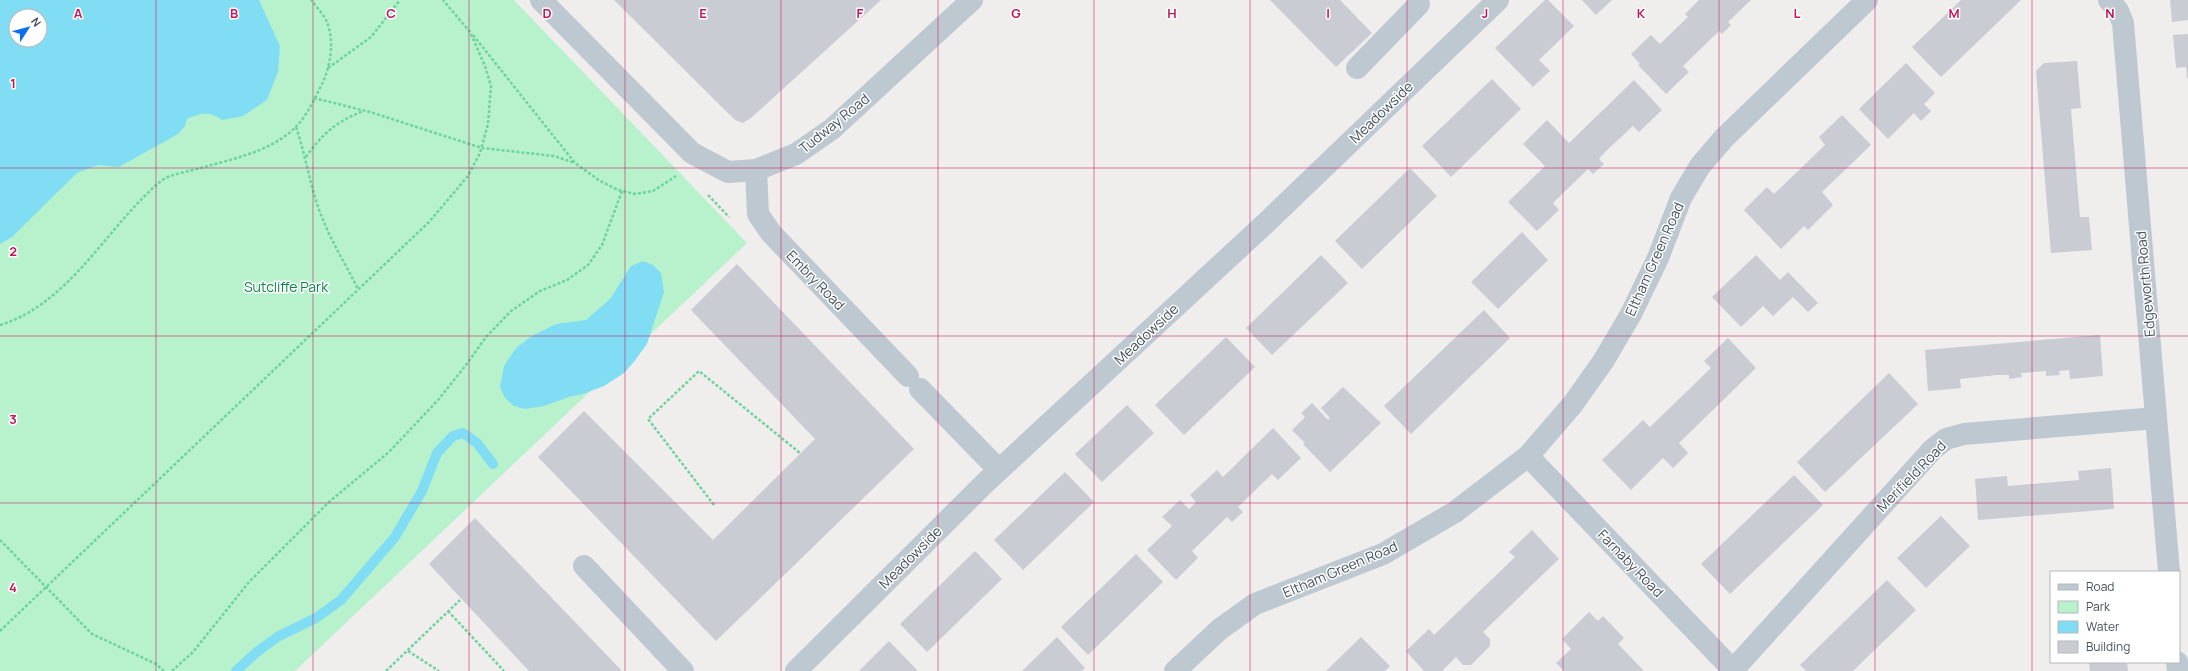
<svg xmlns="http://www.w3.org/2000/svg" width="2188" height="671" viewBox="0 0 2188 671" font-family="Manrope,sans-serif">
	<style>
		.green { fill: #b7f2cd; fill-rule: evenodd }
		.water { fill: #81ddf3; fill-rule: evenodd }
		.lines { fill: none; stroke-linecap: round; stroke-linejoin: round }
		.stream { stroke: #81ddf3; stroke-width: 10 }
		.building { fill: #c9ccd3 }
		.path { stroke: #6dd39f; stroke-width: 2.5; stroke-dasharray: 3 2; stroke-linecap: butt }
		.minor { stroke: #bdc8d1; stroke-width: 22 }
		.grid { fill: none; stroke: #c2185b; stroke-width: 1; stroke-opacity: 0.55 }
		.labels { text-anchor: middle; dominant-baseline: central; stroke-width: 3; stroke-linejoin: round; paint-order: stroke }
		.street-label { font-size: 14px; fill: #44515c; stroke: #fff }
		.park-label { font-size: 14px; fill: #0f8448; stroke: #fff }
		.grid-label { font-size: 13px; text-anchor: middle; font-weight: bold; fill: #c2185b; stroke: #fff; stroke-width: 3; stroke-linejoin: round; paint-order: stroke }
	</style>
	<rect width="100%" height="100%" fill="#f0eded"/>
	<path class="green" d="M0,0h514l233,243 -452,428h-295zM16,16h24v24h-24z"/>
	<g class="water">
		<path d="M0,0h259l21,46 -2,26 -11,28 -24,16 -21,4c-14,-9 -20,-7 -35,-1l-2,7 -7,8 -59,33 -21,-2 -21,8 -65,64 -12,7zM16,16h24v24h-24z"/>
		<path d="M643,261l10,4 8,8 3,19 -17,52 -14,19 -9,10 -20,13 -21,8 -14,3 -25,9 -19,3 -11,-3 -9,-8 -5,-11 4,-21 12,-18 16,-12 24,-12 30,-4 24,-21 21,-33z"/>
	</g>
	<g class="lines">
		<path class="stream" d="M236,671l22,-20 21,-15 37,-18 25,-18 54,-63 27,-46 15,-38 16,-17 10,-3 14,10 16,21"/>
	</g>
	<g class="building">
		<path d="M614,0h267l-130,118 -8,5 -8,-3z"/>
		<path d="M1270,0h70l32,33 -36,34z"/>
		<path d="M1545,0h3l26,26 -35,34 11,11 -17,16 -38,-39z"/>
		<path d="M1582,0h30l-16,15z"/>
		<path d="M1699,0h52l-23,22 3,3 -9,9 -3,-3 -36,35 6,6 -23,22 -28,-29 2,-1 -9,-10 20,-19 9,9 1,-1 27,-26 -3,-3z"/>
		<path d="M1961,0h60l-80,77 -29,-30z"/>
		<path d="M2170,0h18v20l-16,2z"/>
		<path d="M2188,34v44h-1l-1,-11 -10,1 -3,-33z"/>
		<path d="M2077,61l4,47 -10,1 9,108h9l3,33 -41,3 -15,-182 8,-8z"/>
		<path d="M1906,63l29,30 -11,11 7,7 -10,10 -7,-8 -26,26 -29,-30z"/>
		<path d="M1492,79l29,30 -70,68 -29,-31z"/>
		<path d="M1634,80l28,30 -23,22 -6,-6 -27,25 -7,8 5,5 -11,10 -5,-5 -35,34 6,7 -22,21 -29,-29 37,-36 -22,-22 24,-24 22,23z"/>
		<path d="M1842,115l29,30 -49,47 11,13 -25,25 -4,-4 -23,23 -37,-39 23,-23 7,7 51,-49 -6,-8z"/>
		<path d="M1410,168l27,28 -75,73 -27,-28z"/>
		<path d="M1522,232l26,28 -50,49 -27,-27z"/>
		<path d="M1321,255l27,28 -76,72 -26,-27z"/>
		<path d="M1756,255l24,25 8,-8 30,31 -10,9 -15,-15 -20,19 -10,-10 -22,21 -29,-30z"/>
		<path d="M737,264l177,185 -198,192 -178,-184 46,-46 129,129 102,-101 -124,-129z"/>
		<path d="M1484,310l26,28 -99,96 -27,-28z"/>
		<path d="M2100,335l3,41 -33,3 -1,-9 -10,1 1,4 -14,1v-5l-25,2 1,4 -13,2v-4h-12l-37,4 1,9 -33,3 -3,-41z"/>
		<path d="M1226,337l29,30 -71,68 -29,-30z"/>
		<path d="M1728,338l28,30 -77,75 9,10 -15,15 -10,-10 -32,32 -29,-30 41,-40 7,7 61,-59 -7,-7z"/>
		<path d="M1889,373l29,31 -93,88 -28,-30z"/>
		<path d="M1343,387l38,36 -51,49 -27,-28 2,-1 -13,-13 13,-13 -4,-4 11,-10 16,17 2,-2 -9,-10z"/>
		<path d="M1127,405l27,28 -52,49 -27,-28z"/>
		<path d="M1273,428l28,30 -23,22 -6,-6 -34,33 5,5 -11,10 -5,-5 -35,34 6,7 -22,22 -29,-30 25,-24 -10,-9 18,-17 9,9 7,-7 -6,-7 27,-25 6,7z"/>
		<path d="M2111,468l3,41 -136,11 -3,-41 32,-3 1,10 71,-6 -1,-9z"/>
		<path d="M1065,472l29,30 -71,68 -29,-30z"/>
		<path d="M1794,475l29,30 -93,89 -29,-30z"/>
		<path d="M1941,516l29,30 -44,42 -29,-30z"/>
		<path d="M475,518l147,153h-93l-100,-107z"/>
		<path d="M1532,530l27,29 -76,73 7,7v7l-19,19h-8l-7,-8 -14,14h-18l-18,-20 23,-22 5,6 81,-78 -6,-5z"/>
		<path d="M975,551l27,28 -75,73 -27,-28z"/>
		<path d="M1136,554l27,28 -75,73 -27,-28z"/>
		<path d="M1887,580l29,30 -63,61h-47l-6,-6z"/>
		<path d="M1589,612l9,9 5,-5 21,22 -6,6 26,27h-80l-8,-8 15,-14 -9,-10z"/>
		<path d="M1057,637l28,31 -3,3h-60z"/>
		<path d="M1361,637l29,29 -5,5h-59z"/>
		<path d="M889,641l29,30h-59z"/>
		<path d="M2089,662h38l1,9h-38z"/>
	</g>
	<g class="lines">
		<g class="path">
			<path d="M473,35l102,128 25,18 18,9 17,4 18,-3 23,-15"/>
			<path d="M328,68l43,-31 29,-37"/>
			<path d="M314,98l56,14 112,36 72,8 21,7"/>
			<path d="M296,127c10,29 14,60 25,88 10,26 25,50 37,74"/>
			<path d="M306,157c17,-24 30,-35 57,-46"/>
			<path d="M708,195l21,22"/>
			<path d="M0,325c70,-21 108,-100 161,-144 9,-7 29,-10 40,-13 38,-11 83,-19 105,-54 6,-9 11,-20 16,-30 9,-19 13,-45 4,-64 -4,-7 -10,-14 -15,-20"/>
			<path d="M714,505l-66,-86 51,-48 101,82"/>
			<path d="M0,540l92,94 64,30 8,7"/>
			<path d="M448,611l56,60"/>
			<path d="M0,631l429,-409 39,-46 12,-23 8,-29 3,-38 -6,-20 -15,-34 -27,-32"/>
			<path d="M408,651l31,20"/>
			<path d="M172,671l21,-19 56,-70 80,-80 60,-50 49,-52 28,-35 20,-28 25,-26 29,-20 27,-11 21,-15 14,-20 20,-54"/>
			<path d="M386,671l74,-71"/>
		</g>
		<g class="minor">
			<path d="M541,0l151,153 36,19 28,-2 40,-16 36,-25 140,-129"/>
			<path d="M2109,0l9,11 5,12 46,549"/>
			<path d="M1357,68l62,-64"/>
			<path d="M756,170l2,44 13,19 137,143"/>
			<path d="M920,389l79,81"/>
			<path d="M1528,456l206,215"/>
			<path d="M584,566l99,105"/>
			<path d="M2177,662l1,9"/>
			<path d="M1733,670l200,-221 13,-10 18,-5 192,-16"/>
			<path d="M796,671l189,-188 283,-262 230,-221"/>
			<path d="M1175,671l45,-42 35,-25 128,-50 72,-42 73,-56 45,-52 31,-44 27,-46 27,-56 23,-60 19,-32 24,-28 143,-138"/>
		</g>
	</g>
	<path class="grid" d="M156,0v671M313,0v671M469,0v671M625,0v671M781,0v671M938,0v671M1094,0v671M1250,0v671M1407,0v671M1563,0v671M1719,0v671M1875,0v671M2032,0v671M0,168h2188M0,336h2188M0,503h2188"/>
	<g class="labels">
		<g class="street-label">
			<text transform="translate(1381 112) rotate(-44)">Meadowside</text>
			<text transform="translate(834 123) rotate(-39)">Tudway Road</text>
			<text transform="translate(1654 259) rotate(-66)">Eltham Green Road</text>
			<text transform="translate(816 280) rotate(46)">Embry Road</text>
			<text transform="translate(2145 284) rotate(-95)">Edgeworth Road</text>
			<text transform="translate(1146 334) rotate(-43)">Meadowside</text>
			<text transform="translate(1911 476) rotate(-46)">Merifield Road</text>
			<text transform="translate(910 557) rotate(-45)">Meadowside</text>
			<text transform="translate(1631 563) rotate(46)">Farnaby Road</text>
			<text transform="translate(1340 569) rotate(-23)">Eltham Green Road</text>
		</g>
		<g class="park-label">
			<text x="286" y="286">Sutcliffe Park</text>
		</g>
	</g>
	<g class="grid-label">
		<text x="78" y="18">A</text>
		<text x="234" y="18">B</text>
		<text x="391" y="18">C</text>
		<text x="547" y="18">D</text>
		<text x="703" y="18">E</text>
		<text x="860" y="18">F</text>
		<text x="1016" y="18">G</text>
		<text x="1172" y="18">H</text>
		<text x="1328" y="18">I</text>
		<text x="1485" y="18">J</text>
		<text x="1641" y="18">K</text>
		<text x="1797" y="18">L</text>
		<text x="1954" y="18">M</text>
		<text x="2110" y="18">N</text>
		<text x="13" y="88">1</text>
		<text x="13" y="256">2</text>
		<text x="13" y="424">3</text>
		<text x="13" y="592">4</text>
	</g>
	<rect x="2050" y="571" width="130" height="92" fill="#ffffff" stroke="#b4b9be"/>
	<rect x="2058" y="584" width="20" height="6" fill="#bdc8d1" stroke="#b4b9be"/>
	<text x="2086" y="591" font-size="12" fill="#44515c">Road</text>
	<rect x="2058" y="601" width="20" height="12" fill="#b7f2cd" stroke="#b4b9be"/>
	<text x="2086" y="611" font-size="12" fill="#44515c">Park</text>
	<rect x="2058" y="621" width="20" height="12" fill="#81ddf3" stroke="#b4b9be"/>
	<text x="2086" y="631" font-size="12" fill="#44515c">Water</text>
	<rect x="2058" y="641" width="20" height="12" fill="#c9ccd3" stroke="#b4b9be"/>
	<text x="2086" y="651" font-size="12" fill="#44515c">Building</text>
	<g transform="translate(28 28) rotate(54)"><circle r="19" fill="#ffffff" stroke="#b4b9be"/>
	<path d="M0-3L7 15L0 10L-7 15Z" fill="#0a70ee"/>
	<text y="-6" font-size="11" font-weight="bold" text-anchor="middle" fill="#44515c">N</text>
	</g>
</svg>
